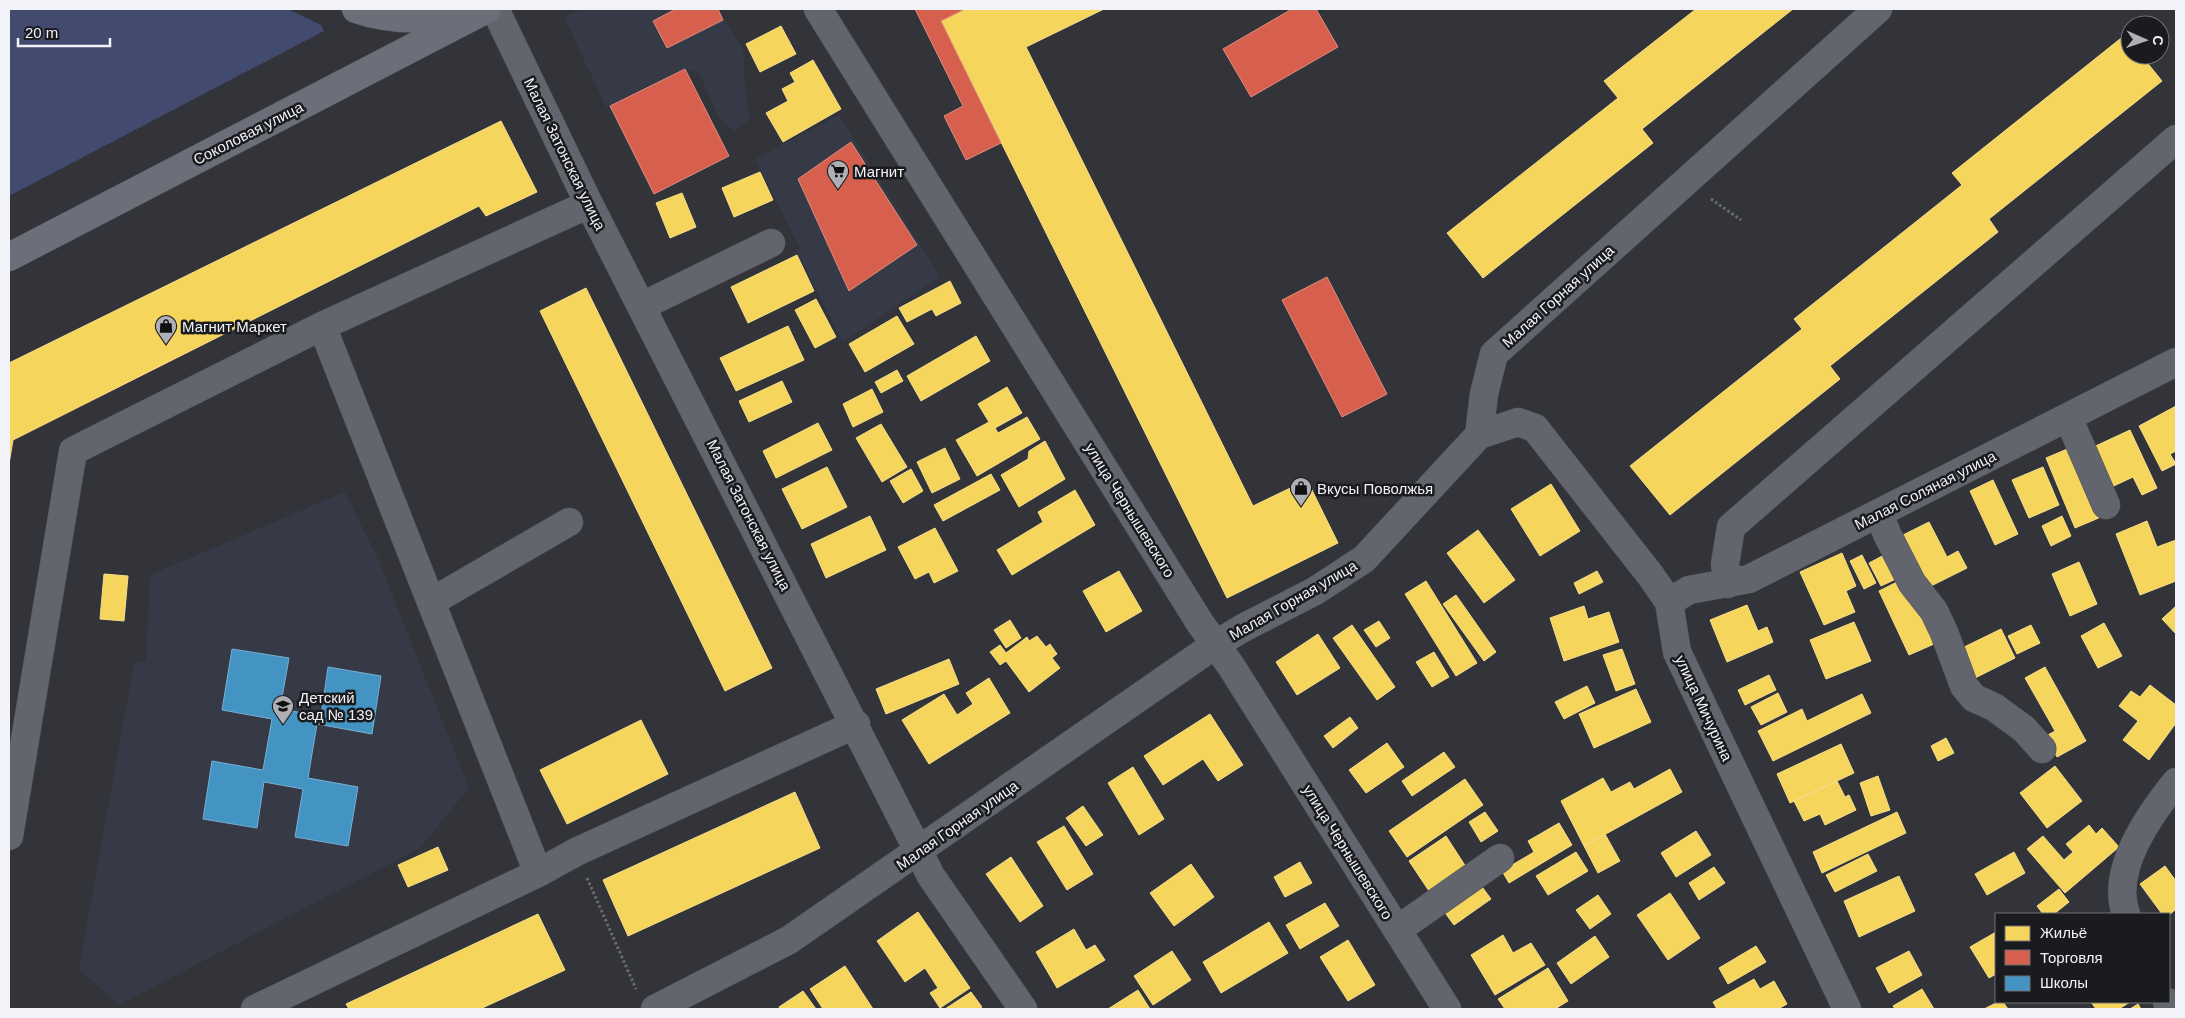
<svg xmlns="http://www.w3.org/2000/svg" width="2185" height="1018" font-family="Helvetica,sans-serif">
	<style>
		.built { fill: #363a46 }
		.green { fill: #434a6f }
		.homes { fill: #f6d55c; stroke: #f5de8b }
		.shops { fill: #d6604d; stroke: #de8c80 }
		.schools { fill: #4393c3; stroke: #78b0d3 }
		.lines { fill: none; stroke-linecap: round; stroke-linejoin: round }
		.minor-casing { stroke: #4f5053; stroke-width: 29 }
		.major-casing { stroke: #4f5053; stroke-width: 29 }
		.path { stroke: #696b72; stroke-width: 3; stroke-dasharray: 2.5 2.5; stroke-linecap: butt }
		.minor { stroke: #63656e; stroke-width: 28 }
		.major { stroke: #6c6f7a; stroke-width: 28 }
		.labels { text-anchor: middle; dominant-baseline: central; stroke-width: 5; stroke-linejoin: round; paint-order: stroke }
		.street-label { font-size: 15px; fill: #f2f3f8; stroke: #1a1b1e }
		.poi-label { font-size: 15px; fill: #f2f3f8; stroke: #1a1b1e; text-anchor: start }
	</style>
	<rect width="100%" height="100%" fill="#333439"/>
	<!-- built -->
	<path class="built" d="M 581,9 L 718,9 L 743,49 L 746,98 L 750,119 L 734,131 L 719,118 L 699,73 L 685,69 L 606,107 L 564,17 Z
		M 839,115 L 940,277 L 843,342 L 797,252 L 800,248 L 755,159 Z
		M 345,492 L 379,561 L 469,788 L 420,848 L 119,1005 L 79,969 L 134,663 L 146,661 L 150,575 Z"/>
	<!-- green -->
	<path class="green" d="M 9,9 L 288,9 L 321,25 L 324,31 L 9,196 Z"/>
	<!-- homes -->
	<path class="homes" d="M 965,9 L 1104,9 L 1026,47 L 1253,506 L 1307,480 L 1338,543 L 1227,598 L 941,21 Z
		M 1696,9 L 1793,9 L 1642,129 L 1653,143 L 1483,278 L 1447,233 L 1618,98 L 1604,81 Z
		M 781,26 L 796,54 L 760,72 L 746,44 Z
		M 2125,35 L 2130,41 L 2130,55 L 2141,55 L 2162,81 L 1989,219 L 1998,232 L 1830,366 L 1840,379 L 1670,515 L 1630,466 L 1802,329 L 1794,319 L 1962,185 L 1952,173 Z
		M 813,60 L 841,109 L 783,142 L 766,113 L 788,101 L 782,89 L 795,82 L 790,73 Z
		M 501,121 L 537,192 L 486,216 L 479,206 L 13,440 L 9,464 L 9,363 Z
		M 760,172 L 773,200 L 734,217 L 722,188 Z
		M 682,193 L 696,227 L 670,238 L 656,203 Z
		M 797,255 L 814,291 L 748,323 L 731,287 Z
		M 950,281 L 961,303 L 936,316 L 932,309 L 907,322 L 899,308 Z
		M 586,288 L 772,668 L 725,691 L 540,311 Z
		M 816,299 L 836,337 L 815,348 L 795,310 Z
		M 897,316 L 914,344 L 865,372 L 849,344 Z
		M 788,326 L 804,360 L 736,391 L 720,358 Z
		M 976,336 L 990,361 L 921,401 L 907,376 Z
		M 897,370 L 903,381 L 881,393 L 875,382 Z
		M 782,381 L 792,402 L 749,422 L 739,401 Z
		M 1007,387 L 1022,413 L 995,428 L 998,433 L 1027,417 L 1040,439 L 977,476 L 956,440 L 989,422 L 978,404 Z
		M 872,389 L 883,412 L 853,427 L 843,404 Z
		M 2176,406 L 2176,451 L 2170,454 L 2176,464 L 2162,471 L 2139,426 Z
		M 818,423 L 832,450 L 776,478 L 763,451 Z
		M 881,424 L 907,467 L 882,482 L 856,438 Z
		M 2130,430 L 2157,488 L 2142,495 L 2133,477 L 2105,490 L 2087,450 Z
		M 1045,441 L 1065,479 L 1019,507 L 1001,475 L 1028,459 L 1029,451 Z
		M 2072,447 L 2101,517 L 2075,528 L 2046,458 Z
		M 945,448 L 960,479 L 932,493 L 917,462 Z
		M 827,467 L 847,507 L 802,529 L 782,489 Z
		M 2043,467 L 2059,505 L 2029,518 L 2012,480 Z
		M 911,469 L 923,491 L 903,503 L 890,481 Z
		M 991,474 L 1000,490 L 943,521 L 934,505 Z
		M 1993,480 L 2018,534 L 1995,545 L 1970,491 Z
		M 1551,484 L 1580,531 L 1540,556 L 1511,509 Z
		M 1075,490 L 1095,525 L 1012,575 L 997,550 L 1043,522 L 1038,512 Z
		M 870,516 L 886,550 L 826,578 L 811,544 Z
		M 2062,516 L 2071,536 L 2051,546 L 2042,526 Z
		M 2147,521 L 2157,547 L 2176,540 L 2176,581 L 2140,595 L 2116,534 Z
		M 1929,522 L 1947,557 L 1958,551 L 1967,568 L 1925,589 L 1899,537 Z
		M 935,528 L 958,571 L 934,583 L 929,572 L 915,579 L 898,547 Z
		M 1478,530 L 1515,580 L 1484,603 L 1447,553 Z
		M 1842,553 L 1856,586 L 1846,591 L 1855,612 L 1824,625 L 1800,572 Z
		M 1886,554 L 1898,578 L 1881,586 L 1869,563 Z
		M 1862,555 L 1876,583 L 1864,589 L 1850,561 Z
		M 2079,562 L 2097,604 L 2070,616 L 2052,574 Z
		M 1119,571 L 1142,611 L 1106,632 L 1083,591 Z
		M 1597,571 L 1603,582 L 1579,594 L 1574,583 Z
		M 104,574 L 128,576 L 124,621 L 100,619 Z
		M 1903,579 L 1934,644 L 1909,655 L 1879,591 Z
		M 1426,581 L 1477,663 L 1456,676 L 1405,594 Z
		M 1456,595 L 1496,652 L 1484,661 L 1443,604 Z
		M 1747,605 L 1758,631 L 1767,627 L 1773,642 L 1727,662 L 1710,620 Z
		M 1584,606 L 1588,619 L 1609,612 L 1619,642 L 1564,661 L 1550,618 Z
		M 2176,606 L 2176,634 L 2162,619 Z
		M 1010,620 L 1021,638 L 1006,648 L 994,630 Z
		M 1379,621 L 1390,638 L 1376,647 L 1364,630 Z
		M 1854,622 L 1871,661 L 1826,679 L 1810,640 Z
		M 2104,623 L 2122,656 L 2098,668 L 2081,636 Z
		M 1352,625 L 1395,687 L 1377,700 L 1333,638 Z
		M 2031,625 L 2040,643 L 2017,654 L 2008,636 Z
		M 2001,629 L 2015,658 L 1973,679 L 1958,650 Z
		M 1318,634 L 1340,668 L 1297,695 L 1276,662 Z
		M 1037,636 L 1046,647 L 1050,644 L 1057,654 L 1052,658 L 1060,668 L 1029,692 L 1006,661 L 1000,665 L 990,652 L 1000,645 L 1006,653 L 1027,637 L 1029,641 Z
		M 1622,649 L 1635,684 L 1616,691 L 1603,655 Z
		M 1434,652 L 1449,677 L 1432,687 L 1416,662 Z
		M 949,659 L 959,684 L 886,714 L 876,689 Z
		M 2045,667 L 2086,741 L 2057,757 L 2046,736 L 2055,731 L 2025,678 Z
		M 1769,675 L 1776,690 L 1745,705 L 1738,690 Z
		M 989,678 L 1010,713 L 929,764 L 902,720 L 944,694 L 957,715 L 973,704 L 966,693 Z
		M 2150,685 L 2176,705 L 2176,723 L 2149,760 L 2123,740 L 2138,721 L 2119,706 L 2131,691 L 2140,697 Z
		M 1587,686 L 1595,703 L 1564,719 L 1555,702 Z
		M 1636,689 L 1651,722 L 1594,748 L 1579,714 Z
		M 1778,693 L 1787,712 L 1761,725 L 1751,707 Z
		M 1862,694 L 1871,713 L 1773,761 L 1758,731 L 1802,709 L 1807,721 Z
		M 1210,714 L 1243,765 L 1218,781 L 1203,759 L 1163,785 L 1144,756 Z
		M 1350,717 L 1358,728 L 1333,748 L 1324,736 Z
		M 641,720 L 668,774 L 567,824 L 540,770 Z
		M 1946,738 L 1954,753 L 1938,761 L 1931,746 Z
		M 1387,743 L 1404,767 L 1366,793 L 1349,770 Z
		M 1841,744 L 1854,773 L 1790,803 L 1777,774 Z
		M 1444,752 L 1455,767 L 1412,796 L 1402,781 Z
		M 2055,766 L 2082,801 L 2047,828 L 2020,793 Z
		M 1133,767 L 1164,819 L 1139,835 L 1108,783 Z
		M 1670,769 L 1682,792 L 1584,846 L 1561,801 L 1603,778 L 1611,792 L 1630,782 L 1634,789 Z
		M 1878,776 L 1890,810 L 1871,816 L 1860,783 Z
		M 1465,779 L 1483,805 L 1407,857 L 1389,831 Z
		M 1837,781 L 1845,797 L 1849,795 L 1856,810 L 1825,825 L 1820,814 L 1804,821 L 1794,801 Z
		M 795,792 L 820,848 L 628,936 L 603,880 Z
		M 1083,806 L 1103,835 L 1086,846 L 1066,818 Z
		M 1485,812 L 1498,831 L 1481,842 L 1469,822 Z
		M 1897,812 L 1906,833 L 1822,873 L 1813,852 Z
		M 1559,823 L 1572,845 L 1509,883 L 1502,871 L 1534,852 L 1528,841 Z
		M 2089,825 L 2096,834 L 2102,828 L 2119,847 L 2065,893 L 2027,849 L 2043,836 L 2064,860 L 2073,852 L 2066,844 Z
		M 1064,826 L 1093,874 L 1067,890 L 1037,842 Z
		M 1696,831 L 1711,855 L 1676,877 L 1661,853 Z
		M 1605,834 L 1620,861 L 1598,873 L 1584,846 Z
		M 1446,836 L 1468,870 L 1431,894 L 1409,861 Z
		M 438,847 L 448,870 L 408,887 L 398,865 Z
		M 1576,852 L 1588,871 L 1548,895 L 1536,876 Z
		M 2014,852 L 2025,873 L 1987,895 L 1975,874 Z
		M 1868,854 L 1877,871 L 1835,892 L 1826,875 Z
		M 1011,857 L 1043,906 L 1020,922 L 986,874 Z
		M 1300,862 L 1312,883 L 1285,897 L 1274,877 Z
		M 1191,864 L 1214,897 L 1174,926 L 1150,893 Z
		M 2165,866 L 2176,881 L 2176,909 L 2169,915 L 2162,914 L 2140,884 Z
		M 1714,867 L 1725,883 L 1699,900 L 1689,883 Z
		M 1899,876 L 1915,911 L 1859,937 L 1844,901 Z
		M 1480,884 L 1491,899 L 1454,925 L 1443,910 Z
		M 2059,889 L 2069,902 L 2054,914 L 2043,914 L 2037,906 Z
		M 1670,893 L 1700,938 L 1668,960 L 1637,915 Z
		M 1598,895 L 1611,914 L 1590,929 L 1576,910 Z
		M 1325,903 L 1339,926 L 1300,949 L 1286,925 Z
		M 918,912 L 970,988 L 940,1008 L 930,993 L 938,988 L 925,968 L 905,982 L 877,941 Z
		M 538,914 L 565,970 L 480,1009 L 349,1009 L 346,1004 Z
		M 1269,922 L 1288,953 L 1221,993 L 1203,962 Z
		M 1074,929 L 1086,950 L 1095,945 L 1105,960 L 1057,988 L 1036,952 Z
		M 1996,932 L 1996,974 L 1989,978 L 1970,947 Z
		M 1503,935 L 1513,953 L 1531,943 L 1545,965 L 1495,995 L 1471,955 Z
		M 1595,936 L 1609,957 L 1571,984 L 1557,963 Z
		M 1348,940 L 1375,985 L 1348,1001 L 1320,957 Z
		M 1756,946 L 1766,962 L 1728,984 L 1719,968 Z
		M 1172,951 L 1191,980 L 1153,1005 L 1134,976 Z
		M 1909,951 L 1922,975 L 1889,993 L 1876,968 Z
		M 845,966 L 873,1009 L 823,1009 L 810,989 Z
		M 1548,968 L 1568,1001 L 1555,1009 L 1505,1009 L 1498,999 Z
		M 1754,979 L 1760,989 L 1774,981 L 1787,1004 L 1778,1009 L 1717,1009 L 1713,1002 Z
		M 1922,989 L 1934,1009 L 1895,1009 L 1893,1006 Z
		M 1138,990 L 1150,1009 L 1108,1009 Z
		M 803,991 L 816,1009 L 780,1009 L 779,1007 Z
		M 971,992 L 982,1007 L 978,1009 L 945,1009 Z
		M 1998,1002 L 2003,1002 L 2008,1009 L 1984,1009 Z
		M 2091,1002 L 2130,1002 L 2119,1009 L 2096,1009 Z
		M 2138,1004 L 2141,1009 L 2130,1009 Z"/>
	<!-- shops -->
	<path class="shops" d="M 676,9 L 718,9 L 723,20 L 667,48 L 653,21 Z
		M 915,9 L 965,9 L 941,21 L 1001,143 L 966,160 L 944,116 L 963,106 Z
		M 1292,9 L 1316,9 L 1338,47 L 1251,97 L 1223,49 Z
		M 685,69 L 729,156 L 654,194 L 610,106 Z
		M 851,142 L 917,245 L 849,291 L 798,179 Z
		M 1327,277 L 1387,394 L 1342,417 L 1282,300 Z"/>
	<!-- schools -->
	<path class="schools" d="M 232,649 L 289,658 L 280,709 L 321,716 L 328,667 L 381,676 L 372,734 L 317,724 L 308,778 L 358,787 L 348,846 L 295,837 L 303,789 L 264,782 L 257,828 L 203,819 L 212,761 L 263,770 L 272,719 L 222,710 Z"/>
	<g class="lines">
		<!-- minor casing -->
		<g class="minor-casing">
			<path id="minor" d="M 495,9 L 589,204 L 931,876 L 1023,1009
				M 818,9 L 1200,623 L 1231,666 L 1447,1009
				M 642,306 L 771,243
				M 322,326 L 538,873
				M 2068,417 L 2106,505
				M 1479,435 L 1518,422 L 1535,428 L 1651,576 L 1669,602 L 1677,652 L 1847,1009
				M 1879,513 L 1887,534 L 1912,583 L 1934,611 L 1944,632 L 1964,686 L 1974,698 L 1994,707 L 2024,729 L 2042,749
				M 1728,584 L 1725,564 L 1731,527 L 2176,139
				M 431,602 L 569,522
				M 1669,602 L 1689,590 L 1749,579 L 2176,362
				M 9,836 L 73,451 L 322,326 L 589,204
				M 2126,914 C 2110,870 2149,815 2176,782
				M 1397,930 L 1500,858
				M 2167,1002 L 2171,1009
				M 255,1009 L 538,873 L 576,852 L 856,724
				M 655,1009 L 789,940 L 1216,644 L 1243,628 L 1315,591 L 1364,559 L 1479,435 L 1484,394 L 1494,354 L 1878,9"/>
		</g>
		<!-- major casing -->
		<g class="major-casing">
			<path id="major" d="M 356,9 C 390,21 431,20 466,14
				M 9,257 L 487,9"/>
		</g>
		<!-- path -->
		<path class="path" d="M 1711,199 L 1741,220
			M 587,878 L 636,989"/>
		<!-- minor -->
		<use href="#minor" class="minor"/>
		<!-- major -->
		<use href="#major" class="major"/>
	</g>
	<!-- icons -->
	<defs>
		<g id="supermarket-pin" transform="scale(1.125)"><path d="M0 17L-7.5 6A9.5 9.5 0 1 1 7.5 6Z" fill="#afb0b5" stroke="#1a1b1e"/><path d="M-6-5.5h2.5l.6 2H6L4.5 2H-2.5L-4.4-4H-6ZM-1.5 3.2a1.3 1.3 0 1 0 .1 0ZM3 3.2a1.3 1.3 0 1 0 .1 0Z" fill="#111"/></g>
		<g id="shop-pin" transform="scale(1.125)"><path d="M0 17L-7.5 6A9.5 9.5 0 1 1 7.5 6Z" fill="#afb0b5" stroke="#1a1b1e"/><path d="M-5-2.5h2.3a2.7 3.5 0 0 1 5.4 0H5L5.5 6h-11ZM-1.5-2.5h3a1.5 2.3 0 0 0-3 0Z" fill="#111"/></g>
		<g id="school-pin" transform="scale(1.125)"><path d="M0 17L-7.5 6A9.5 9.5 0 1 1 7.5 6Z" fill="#afb0b5" stroke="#1a1b1e"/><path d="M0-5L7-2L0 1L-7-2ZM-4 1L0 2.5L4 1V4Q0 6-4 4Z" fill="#111"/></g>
	</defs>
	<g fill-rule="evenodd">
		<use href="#supermarket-pin" x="838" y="171"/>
		<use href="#shop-pin" x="166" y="326"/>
		<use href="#shop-pin" x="1301" y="488"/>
		<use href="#school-pin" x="283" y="706"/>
	</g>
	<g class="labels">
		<!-- street labels -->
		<g class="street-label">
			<text transform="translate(248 133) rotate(-27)">Соколовая улица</text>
			<text transform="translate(565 154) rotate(64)">Малая Затонская улица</text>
			<text transform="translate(1558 296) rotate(-42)">Малая Горная улица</text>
			<text transform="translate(1925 490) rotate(-27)">Малая Соляная улица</text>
			<text transform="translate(1130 510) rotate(58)">улица Чернышевского</text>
			<text transform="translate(749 515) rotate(63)">Малая Затонская улица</text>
			<text transform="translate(1293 600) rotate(-30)">Малая Горная улица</text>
			<text transform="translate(1704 708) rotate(65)">улица Мичурина</text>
			<text transform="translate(957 825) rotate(-35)">Малая Горная улица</text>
			<text transform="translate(1348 852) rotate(58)">улица Чернышевского</text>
		</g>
		<!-- poi labels -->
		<g class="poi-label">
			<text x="854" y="171">Магнит</text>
			<text x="182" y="326">Магнит Маркет</text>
			<text x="1317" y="488">Вкусы Поволжья</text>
			<text x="299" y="697">Детский<tspan x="299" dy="17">сад № 139</tspan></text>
		</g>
	</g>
	<!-- border -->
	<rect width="2185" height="1018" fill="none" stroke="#f2f3f8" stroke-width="20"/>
	<!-- legend -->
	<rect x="1995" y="913" width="175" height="90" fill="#1a1b1e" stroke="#707175"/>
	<rect x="2005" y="926" width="25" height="15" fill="#f6d55c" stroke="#707175"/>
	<text x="2040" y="938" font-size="15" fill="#f2f3f8">Жильё</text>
	<rect x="2005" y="950" width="25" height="15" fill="#d6604d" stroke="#707175"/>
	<text x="2040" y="963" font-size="15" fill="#f2f3f8">Торговля</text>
	<rect x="2005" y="976" width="25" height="15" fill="#4393c3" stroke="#707175"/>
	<text x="2040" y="988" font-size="15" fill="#f2f3f8">Школы</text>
	<!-- north arrow -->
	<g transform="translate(2145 40) rotate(92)"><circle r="24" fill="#1a1b1e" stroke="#707175"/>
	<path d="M0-4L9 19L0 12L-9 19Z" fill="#afb0b5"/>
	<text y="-8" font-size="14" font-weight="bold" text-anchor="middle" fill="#f2f3f8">С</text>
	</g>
	<!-- scale -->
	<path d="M18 38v8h92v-8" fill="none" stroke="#f2f3f8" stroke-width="2.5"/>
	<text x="25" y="38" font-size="15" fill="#f2f3f8" stroke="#1a1b1e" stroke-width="4" paint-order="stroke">20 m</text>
</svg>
